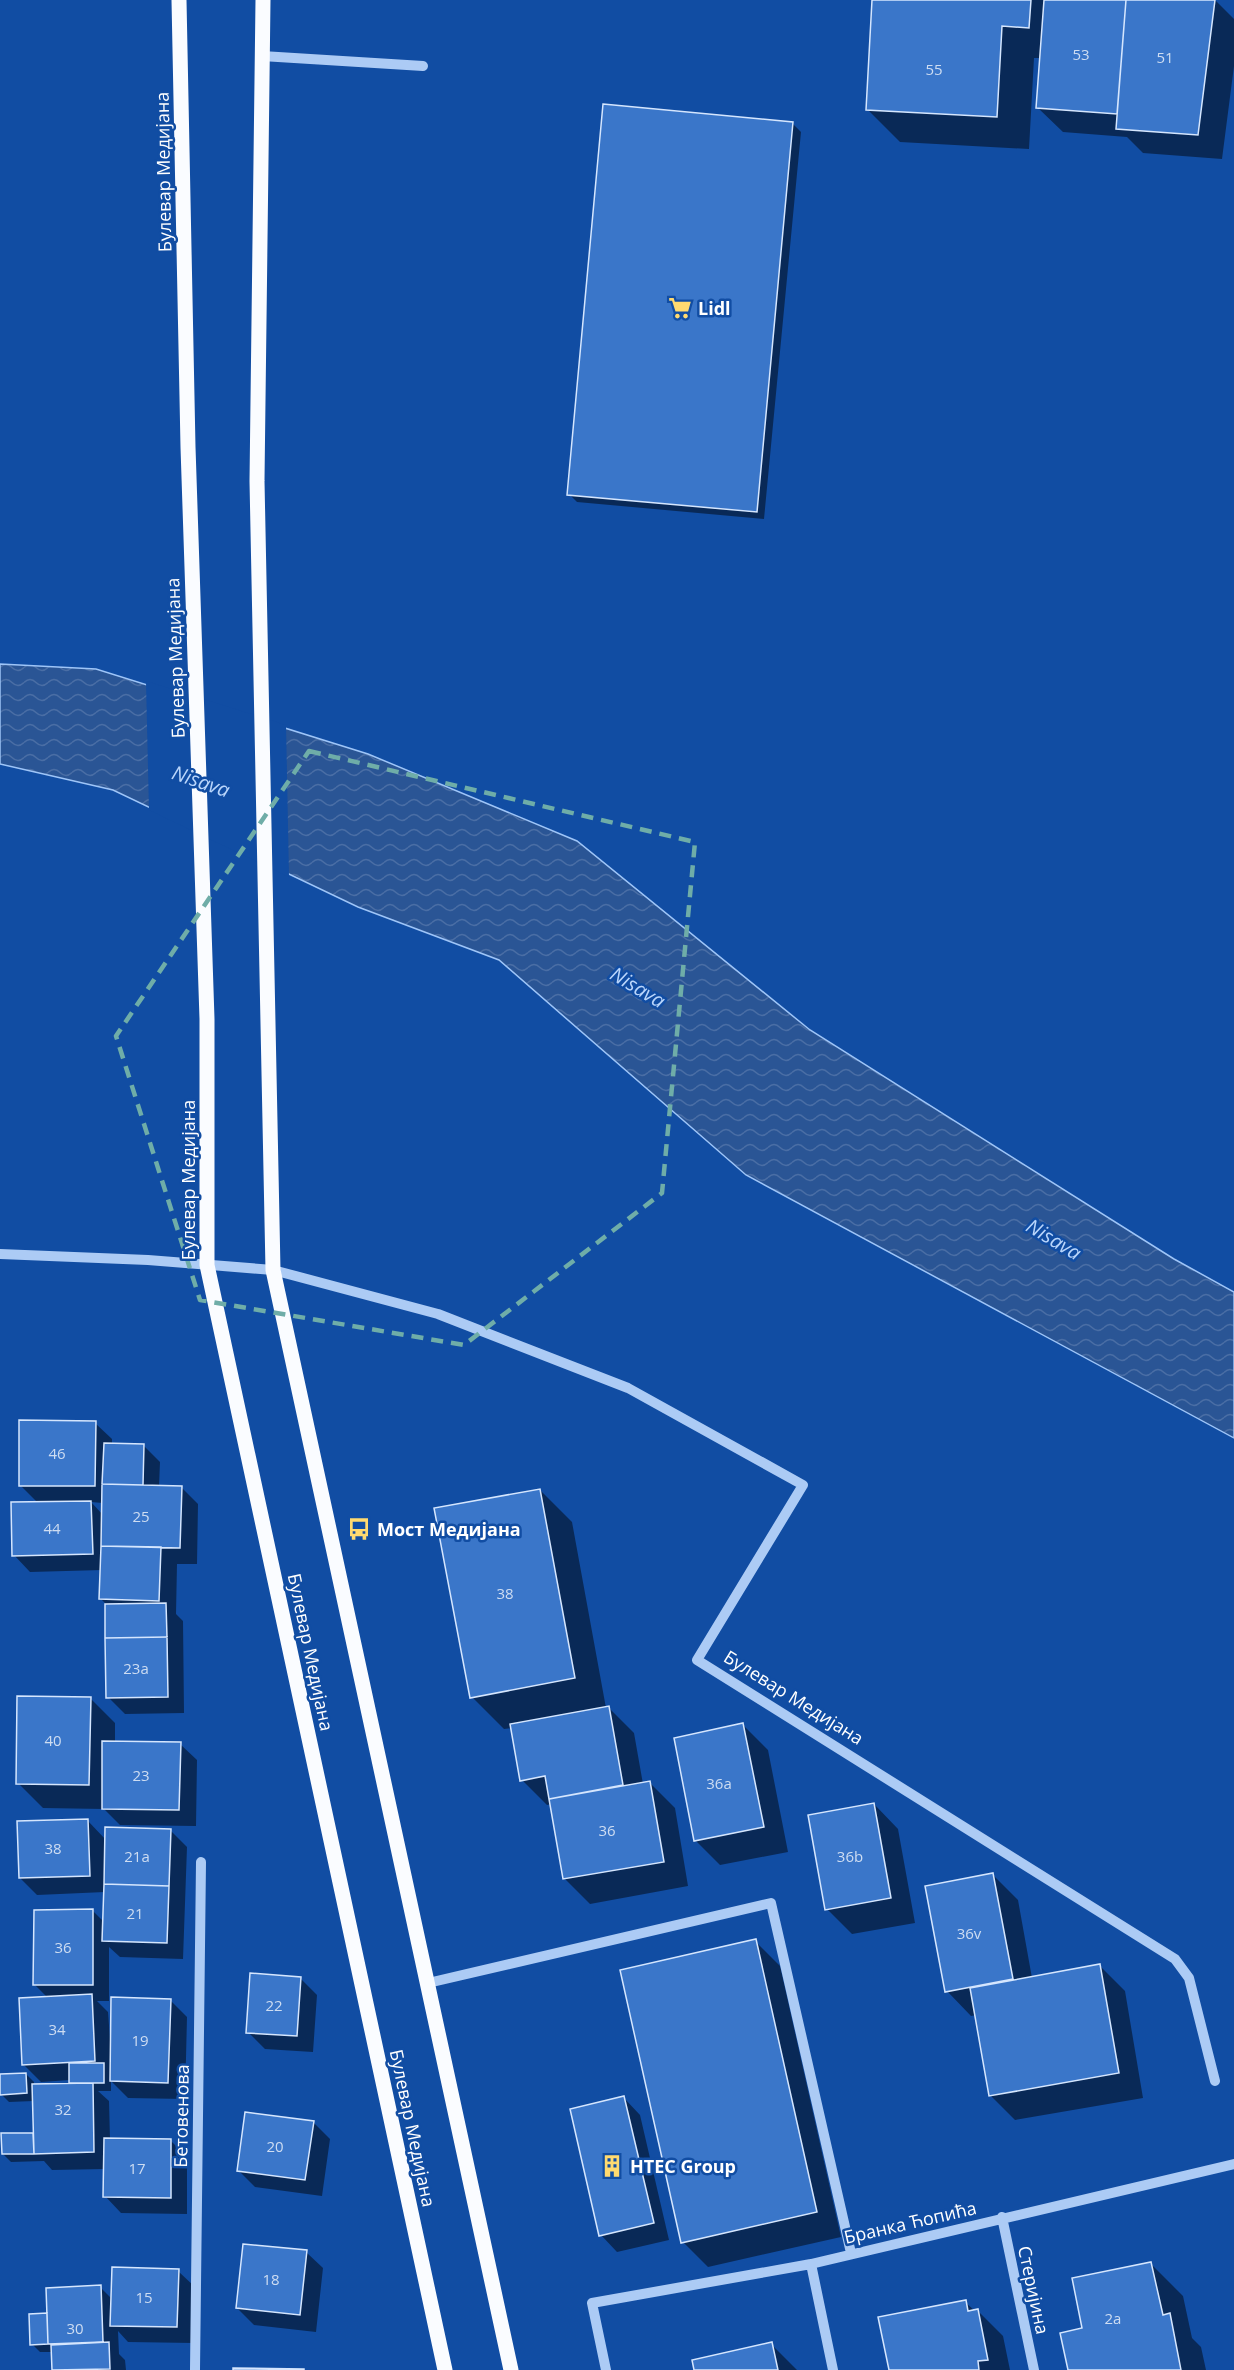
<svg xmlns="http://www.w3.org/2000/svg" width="1234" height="2370" font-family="'Open Sans',sans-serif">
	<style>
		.water { fill: url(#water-waves); stroke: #9ec5f8; stroke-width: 1.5 }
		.pier { fill: #114da3 }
		.shadow { fill: #0007; fill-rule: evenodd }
		.building { fill: #3a76c9; stroke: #d5e6fe; stroke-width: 1.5 }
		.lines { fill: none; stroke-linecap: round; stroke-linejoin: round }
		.minor { stroke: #accbf5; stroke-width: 10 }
		.major { stroke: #fafcff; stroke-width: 15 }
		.marked { fill: none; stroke: #6fada8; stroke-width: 4.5; stroke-dasharray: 12 8; stroke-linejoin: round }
		.labels { text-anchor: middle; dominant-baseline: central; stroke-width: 5; stroke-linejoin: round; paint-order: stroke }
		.number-label { font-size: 15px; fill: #ceddf2 }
		.street-label { font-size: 18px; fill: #fff; stroke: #114da3 }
		.poi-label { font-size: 18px; font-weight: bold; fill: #fff; stroke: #114da3; text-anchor: start }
		.water-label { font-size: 20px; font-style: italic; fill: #b9d5fb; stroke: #114da3 }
	</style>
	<defs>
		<pattern id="water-waves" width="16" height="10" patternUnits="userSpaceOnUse" patternTransform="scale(1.5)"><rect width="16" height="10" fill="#2a5595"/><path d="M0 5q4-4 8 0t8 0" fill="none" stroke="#4a6ea5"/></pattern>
	</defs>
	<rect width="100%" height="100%" fill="#114da3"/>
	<!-- water -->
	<path class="water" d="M 0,664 L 96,669 L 368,754 L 577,841 L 810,1030 L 1174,1259 L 1234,1292 L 1234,1438 L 746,1175 L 499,960 L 358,907 L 113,790 L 0,764 Z"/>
	<!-- pier -->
	<path class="pier" d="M 146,681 L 286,725 L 289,877 L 149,810 Z"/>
	<!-- shadow -->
	<path class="shadow" d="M 874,0 L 1215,0 L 1234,19 L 1234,66 L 1222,159 L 1143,153 L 1127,137 L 1063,132 L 1038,108 L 1042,58 L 1034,58 L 1029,149 L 900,142 L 868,110 Z
		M 793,124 L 801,132 L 764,519 L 577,502 L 569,494 Z
		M 95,1423 L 112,1439 L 112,1445 L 143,1445 L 160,1462 L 159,1487 L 181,1487 L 198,1504 L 197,1564 L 177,1564 L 176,1614 L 183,1621 L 184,1713 L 125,1714 L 108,1697 L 106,1604 L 101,1599 L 102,1570 L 30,1572 L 14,1555 L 38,1503 L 20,1485 ZM 91,1502 L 103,1503 L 103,1515 Z
		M 540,1490 L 572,1522 L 606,1708 L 609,1708 L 634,1733 L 643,1784 L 650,1783 L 675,1808 L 688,1886 L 590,1904 L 565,1879 L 552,1804 L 547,1805 L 522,1780 L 512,1728 L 504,1729 L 472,1697 Z
		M 90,1698 L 115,1723 L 115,1743 L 180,1744 L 197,1760 L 196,1826 L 120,1825 L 104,1809 L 43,1808 L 18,1783 Z
		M 743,1725 L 768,1750 L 788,1852 L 720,1865 L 695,1840 Z
		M 874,1804 L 898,1829 L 915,1923 L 852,1934 L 827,1909 Z
		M 88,1821 L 106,1840 L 170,1830 L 187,1847 L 183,1959 L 120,1957 L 109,1947 L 109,2001 L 97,2001 L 108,2012 L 110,2039 L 170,2000 L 187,2017 L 185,2099 L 128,2098 L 111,2081 L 111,2091 L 98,2091 L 109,2101 L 110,2139 L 170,2140 L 187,2157 L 187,2214 L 121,2213 L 105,2196 L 105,2169 L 52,2170 L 44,2161 L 11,2162 L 3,2154 L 33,2134 L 35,2137 L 34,2101 L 9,2102 L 1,2094 L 0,2075 L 26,2074 L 34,2082 L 34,2086 L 73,2085 L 70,2080 L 41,2082 L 24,2065 L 48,1998 L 34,1984 L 93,1911 L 104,1922 L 105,1892 L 37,1895 L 20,1878 Z
		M 993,1875 L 1018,1900 L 1032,1978 L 1100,1966 L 1125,1991 L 1143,2098 L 1015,2120 L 990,2095 L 976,2015 L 971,2016 L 947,1991 Z
		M 755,1941 L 780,1966 L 841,2237 L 708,2267 L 683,2242 Z
		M 300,1978 L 317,1995 L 313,2052 L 265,2049 L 248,2032 Z
		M 624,2098 L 640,2115 L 669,2240 L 617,2252 L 601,2235 Z
		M 313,2122 L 330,2139 L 322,2196 L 255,2187 L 238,2170 Z
		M 306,2252 L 323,2268 L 316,2332 L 254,2325 L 237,2308 Z
		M 1151,2264 L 1183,2296 L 1192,2338 L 1201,2347 L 1206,2370 L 1069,2370 L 1084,2330 Z
		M 178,2271 L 195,2287 L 194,2343 L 128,2342 L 118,2331 L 119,2354 L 125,2360 L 126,2370 L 53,2370 L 53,2352 L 40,2352 L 32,2344 L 48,2315 L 100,2287 L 112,2299 Z
		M 965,2302 L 975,2311 L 978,2311 L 1003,2336 L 1010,2370 L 890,2370 Z
		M 771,2344 L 797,2370 L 696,2370 Z"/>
	<!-- building -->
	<path class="building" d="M 872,0 L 1031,0 L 1029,28 L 1002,26 L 997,117 L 866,110 Z
		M 1044,0 L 1126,0 L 1117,114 L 1036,108 Z
		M 1126,0 L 1215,0 L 1198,135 L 1116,129 Z
		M 603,104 L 793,122 L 757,512 L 567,495 Z
		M 19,1420 L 96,1421 L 95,1486 L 19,1486 Z
		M 104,1443 L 144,1444 L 143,1485 L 102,1484 Z
		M 102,1484 L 182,1486 L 180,1548 L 101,1546 Z
		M 540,1489 L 575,1678 L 470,1698 L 434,1508 Z
		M 91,1501 L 93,1554 L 12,1556 L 11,1502 Z
		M 101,1546 L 161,1547 L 159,1601 L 99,1599 Z
		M 166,1603 L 167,1637 L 105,1638 L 105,1604 Z
		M 167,1637 L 168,1697 L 106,1698 L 105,1638 Z
		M 17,1696 L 91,1697 L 89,1785 L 16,1784 Z
		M 609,1706 L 623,1785 L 549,1799 L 545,1776 L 520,1781 L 510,1724 Z
		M 743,1723 L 764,1827 L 694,1841 L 674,1738 Z
		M 102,1741 L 181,1742 L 179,1810 L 102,1809 Z
		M 650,1781 L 664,1862 L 563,1879 L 549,1799 Z
		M 874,1803 L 891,1898 L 825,1910 L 808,1815 Z
		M 88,1819 L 90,1876 L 19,1878 L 17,1821 Z
		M 105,1827 L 171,1829 L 169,1886 L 104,1884 Z
		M 993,1873 L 1013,1979 L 945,1992 L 925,1886 Z
		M 104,1884 L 169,1886 L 167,1943 L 102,1941 Z
		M 93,1909 L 93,1985 L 33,1985 L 34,1910 Z
		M 756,1939 L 817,2212 L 681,2243 L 620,1970 Z
		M 1100,1964 L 1119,2073 L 989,2096 L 970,1988 Z
		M 250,1973 L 301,1977 L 297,2036 L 246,2033 Z
		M 92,1994 L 95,2061 L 22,2065 L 19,1998 Z
		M 111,1997 L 171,1999 L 168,2083 L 110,2081 Z
		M 69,2063 L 104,2063 L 104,2083 L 69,2083 Z
		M 26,2073 L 27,2093 L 0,2095 L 0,2074 Z
		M 93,2083 L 94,2152 L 34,2154 L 32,2084 Z
		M 624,2096 L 654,2223 L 599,2236 L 570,2109 Z
		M 245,2112 L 314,2121 L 305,2180 L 237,2171 Z
		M 1,2133 L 33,2133 L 34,2154 L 2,2154 Z
		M 104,2138 L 171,2139 L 171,2198 L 103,2197 Z
		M 243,2244 L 307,2250 L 300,2315 L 236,2308 Z
		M 1151,2262 L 1163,2315 L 1170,2313 L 1181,2370 L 1068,2370 L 1060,2333 L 1082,2328 L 1072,2278 Z
		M 112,2267 L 179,2269 L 177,2327 L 110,2326 Z
		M 101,2285 L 103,2342 L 48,2344 L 46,2288 Z
		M 966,2300 L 968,2311 L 978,2309 L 988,2360 L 978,2361 L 979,2370 L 889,2370 L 878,2317 Z
		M 47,2313 L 48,2344 L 30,2345 L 29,2314 Z
		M 109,2342 L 110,2369 L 52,2370 L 51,2345 Z
		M 772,2342 L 778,2370 L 694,2370 L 692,2360 Z
		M 233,2368 L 304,2369 L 304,2370 L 233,2370 Z"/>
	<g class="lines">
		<!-- minor -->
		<path class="minor" d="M 262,56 L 423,66
			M 0,1254 L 148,1260 L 273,1270 L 438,1314 L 628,1388 L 803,1485 L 697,1660 L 1175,1959 L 1189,1978 L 1215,2081
			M 428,1983 L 771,1903 L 851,2253
			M 1002,2217 L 1034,2370
			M 811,2264 L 833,2370
			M 195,2370 L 201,1862
			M 606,2370 L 592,2303 L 811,2264 L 1234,2164"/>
		<!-- major -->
		<path class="major" d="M 179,0 L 188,447 L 207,1019 L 207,1265 L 445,2370
			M 263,0 L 257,481 L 273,1270 L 511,2370"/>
	</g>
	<!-- marked area -->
	<path class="marked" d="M 309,751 L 695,842 L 662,1193 L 464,1345 L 200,1300 L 116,1036 Z"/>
	<!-- icons -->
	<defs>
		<g id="supermarket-bare" transform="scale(1.8)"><path d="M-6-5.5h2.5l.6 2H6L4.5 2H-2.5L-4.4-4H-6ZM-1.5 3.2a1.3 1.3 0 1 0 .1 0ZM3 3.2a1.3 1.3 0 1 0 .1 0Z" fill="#ffda70" stroke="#114da3" stroke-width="2.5" paint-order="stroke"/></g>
		<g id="bus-bare" transform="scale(1.8)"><path d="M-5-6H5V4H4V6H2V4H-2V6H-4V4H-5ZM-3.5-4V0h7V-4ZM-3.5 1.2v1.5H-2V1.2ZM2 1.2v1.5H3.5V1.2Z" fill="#ffda70" stroke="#114da3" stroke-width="2.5" paint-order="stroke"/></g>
		<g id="building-bare" transform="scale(1.8)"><path d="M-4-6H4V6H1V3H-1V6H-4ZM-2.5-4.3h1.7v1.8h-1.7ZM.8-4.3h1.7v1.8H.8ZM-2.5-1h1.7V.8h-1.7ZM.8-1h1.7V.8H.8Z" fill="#ffda70" stroke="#114da3" stroke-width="2.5" paint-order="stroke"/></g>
	</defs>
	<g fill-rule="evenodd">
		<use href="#supermarket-bare" x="680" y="308"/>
		<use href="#bus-bare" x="359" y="1529"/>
		<use href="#building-bare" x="612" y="2166"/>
	</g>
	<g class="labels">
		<!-- number labels -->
		<g class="number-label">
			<text x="1081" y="54">53</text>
			<text x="1165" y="57">51</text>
			<text x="934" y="69">55</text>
			<text x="57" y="1453">46</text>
			<text x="141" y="1516">25</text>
			<text x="52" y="1528">44</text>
			<text x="505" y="1593">38</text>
			<text x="136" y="1668">23a</text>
			<text x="53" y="1740">40</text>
			<text x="141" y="1775">23</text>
			<text x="719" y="1783">36a</text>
			<text x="607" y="1830">36</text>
			<text x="53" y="1848">38</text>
			<text x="137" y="1856">21a</text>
			<text x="850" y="1856">36b</text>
			<text x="135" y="1913">21</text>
			<text x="969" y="1933">36v</text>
			<text x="63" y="1947">36</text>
			<text x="274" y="2005">22</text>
			<text x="57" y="2029">34</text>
			<text x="140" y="2040">19</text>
			<text x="63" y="2109">32</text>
			<text x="275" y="2146">20</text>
			<text x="137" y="2168">17</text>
			<text x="271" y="2279">18</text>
			<text x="144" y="2297">15</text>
			<text x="1113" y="2318">2a</text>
			<text x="75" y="2328">30</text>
		</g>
		<!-- street labels -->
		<g class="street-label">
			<text transform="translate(163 172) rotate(-91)">Булевар Медијана</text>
			<text transform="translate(175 658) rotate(-92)">Булевар Медијана</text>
			<text transform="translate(188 1180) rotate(-90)">Булевар Медијана</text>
			<text transform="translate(311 1652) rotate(78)">Булевар Медијана</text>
			<text transform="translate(794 1697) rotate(32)">Булевар Медијана</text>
			<text transform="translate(181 2116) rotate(-89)">Бетовенова</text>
			<text transform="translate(413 2128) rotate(78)">Булевар Медијана</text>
			<text transform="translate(910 2222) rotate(-13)">Бранка Ћопића</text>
			<text transform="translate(1034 2290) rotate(78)">Стеријина</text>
		</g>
		<!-- poi labels -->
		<g class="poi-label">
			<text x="698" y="308">Lidl</text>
			<text x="377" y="1529">Мост Медијана</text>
			<text x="630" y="2166">HTEC Group</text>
		</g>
		<!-- water labels -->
		<g class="water-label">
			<text transform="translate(201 781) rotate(19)">Nisava</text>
			<text transform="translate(638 987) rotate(31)">Nisava</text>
			<text transform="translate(1054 1239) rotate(31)">Nisava</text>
		</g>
	</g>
</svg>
